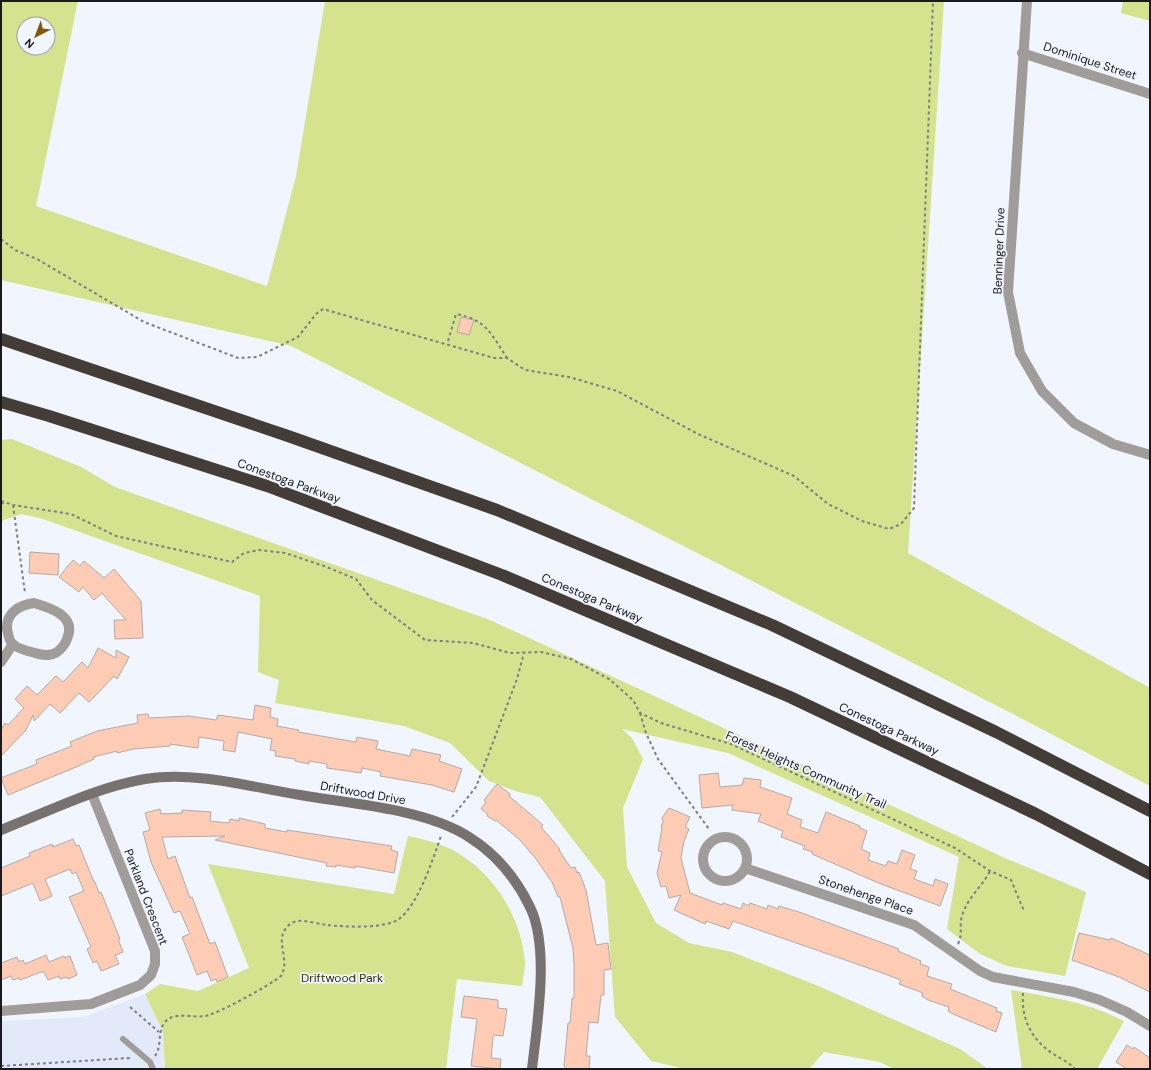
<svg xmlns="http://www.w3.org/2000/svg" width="1151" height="1070" font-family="'DM Sans',sans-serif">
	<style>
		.built { fill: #e2e9f8 }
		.green { fill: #d5e28e; fill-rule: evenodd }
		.building { fill: #feccb5; stroke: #b3aaa6 }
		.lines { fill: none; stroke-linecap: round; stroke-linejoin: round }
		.path { stroke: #7c7e84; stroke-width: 2; stroke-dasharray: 3 3; stroke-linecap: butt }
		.lane { stroke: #a09c9a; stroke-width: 6 }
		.street { stroke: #a09c9a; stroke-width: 10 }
		.secondary { stroke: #77726f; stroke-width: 10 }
		.highway { stroke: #433c37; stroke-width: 12 }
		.labels { text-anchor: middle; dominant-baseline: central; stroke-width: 3.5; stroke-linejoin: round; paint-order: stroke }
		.street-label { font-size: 12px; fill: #191a1d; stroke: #f1f5fe }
		.park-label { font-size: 12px; fill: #2a2e0a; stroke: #f1f5fe }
	</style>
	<rect width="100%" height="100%" fill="#f1f5fe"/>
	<!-- built -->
	<path class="built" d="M 145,994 L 163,1032 L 165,1069 L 1,1069 L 1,1021 L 84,1017 Z"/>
	<!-- green -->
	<path class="green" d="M 1,1 L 78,1 L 36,206 L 267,286 L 296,176 L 325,1 L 944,1 L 908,553 L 1150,688 L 1150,786 L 1015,715 L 291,346 L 1,280 ZM 24,24 L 48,24 L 48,48 L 24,48 Z
		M 1123,1 L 1150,1 L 1150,21 L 1121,13 Z
		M 12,439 L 81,467 L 115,487 L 490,620 L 1005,858 L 1086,892 L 1065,976 L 1007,966 L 980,954 L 947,929 L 959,857 L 728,753 L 622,729 L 632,738 L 643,759 L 623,808 L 627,867 L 656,923 L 689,943 L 732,952 L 816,985 L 960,1049 L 988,1069 L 894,1069 L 880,1062 L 824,1052 L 809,1069 L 685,1069 L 651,1061 L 615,1017 L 605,881 L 540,797 L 515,791 L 489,781 L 450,743 L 404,726 L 275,703 L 279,680 L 258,672 L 260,596 L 40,518 L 21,514 L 1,521 L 1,440 Z
		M 408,836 C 427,840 448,845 464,857 C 499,881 521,920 525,962 C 525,969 523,978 522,986 L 457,979 L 446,1069 L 165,1069 L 163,1032 L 145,994 L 160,984 L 198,991 L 249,968 L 208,864 L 394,894 Z
		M 1011,990 C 1051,997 1087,1002 1124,1021 L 1097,1069 L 1022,1069 Z"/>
	<!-- building -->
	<path class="building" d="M 461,317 L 474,320 L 469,335 L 457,332 Z
		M 30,552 L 59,554 L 58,575 L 29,573 Z
		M 73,560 L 80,566 L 84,561 L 104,578 L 114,569 L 141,601 L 143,638 L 115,639 L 114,620 L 126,620 L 102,593 L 94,600 L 83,587 L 79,592 L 59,577 Z
		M 98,648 L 116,658 L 116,650 L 129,657 L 117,679 L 114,676 L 89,702 L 79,693 L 60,713 L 50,704 L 34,721 L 33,715 L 26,730 L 1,756 L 1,730 L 5,723 L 8,725 L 24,708 L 15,699 L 27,686 L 37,695 L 56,676 L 63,682 L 82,662 L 88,668 Z
		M 255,705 L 271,708 L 270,717 L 278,719 L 277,726 L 299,730 L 298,732 L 356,742 L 357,737 L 378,741 L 376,749 L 410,756 L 412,749 L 441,755 L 439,761 L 462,769 L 454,792 L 432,785 L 380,776 L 381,772 L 362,768 L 361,773 L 327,768 L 327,764 L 309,761 L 309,764 L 295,761 L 295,759 L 275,756 L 276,751 L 270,750 L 272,739 L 238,732 L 235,752 L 223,750 L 224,741 L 199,737 L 198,748 L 170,744 L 170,746 L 133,749 L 117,753 L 117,751 L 93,757 L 94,759 L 76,767 L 8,795 L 1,778 L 37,764 L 36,760 L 72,746 L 70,742 L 97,731 L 138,723 L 137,715 L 148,714 L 149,718 L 189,716 L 216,720 L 218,715 L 253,720 Z
		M 718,773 L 720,787 L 742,785 L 744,778 L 761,780 L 760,787 L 792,798 L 787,814 L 802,820 L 800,827 L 818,833 L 826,812 L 860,826 L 860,828 L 867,831 L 861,849 L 870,853 L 868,860 L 886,866 L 888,861 L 897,864 L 902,850 L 915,855 L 910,869 L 917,871 L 914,879 L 933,886 L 935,879 L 948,884 L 940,906 L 881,884 L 812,854 L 813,852 L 803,849 L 805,846 L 781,837 L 783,831 L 758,821 L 761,814 L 732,810 L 733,805 L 702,808 L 699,775 Z
		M 497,784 L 510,794 L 509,796 L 543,825 L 541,827 L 559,848 L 560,852 L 571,868 L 575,867 L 577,873 L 579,872 L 586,890 L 596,945 L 608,943 L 611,969 L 604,970 L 604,995 L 601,995 L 598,1023 L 589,1022 L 586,1056 L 590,1056 L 589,1069 L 566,1069 L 564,1066 L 568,1023 L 570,1023 L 572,998 L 574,998 L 574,964 L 573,948 L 560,897 L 558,897 L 552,882 L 536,859 L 520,840 L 496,820 L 495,821 L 487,816 L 488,814 L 481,809 L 486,802 L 484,800 Z
		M 669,808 L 690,817 L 685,827 L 689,829 L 684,841 L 681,858 L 690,893 L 722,905 L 723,903 L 741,909 L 743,903 L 749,906 L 750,903 L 767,909 L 768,905 L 778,909 L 779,906 L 802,913 L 899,949 L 898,951 L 921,961 L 920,964 L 929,967 L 927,976 L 952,984 L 950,989 L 997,1008 L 996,1011 L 1002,1013 L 996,1032 L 953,1014 L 948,1011 L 949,1007 L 928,1000 L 922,996 L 923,993 L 899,984 L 901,980 L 877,971 L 733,921 L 729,929 L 706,921 L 705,924 L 674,910 L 681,895 L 669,898 L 666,886 L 661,887 L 657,873 L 662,852 L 658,851 L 662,828 L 661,827 L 663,822 L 662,818 Z
		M 160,809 L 161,814 L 182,813 L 182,810 L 211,812 L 210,821 L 229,823 L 230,819 L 239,821 L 239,818 L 265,824 L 265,828 L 287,832 L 287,830 L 392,846 L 391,850 L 398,852 L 394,873 L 355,866 L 355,868 L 336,865 L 336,867 L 326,866 L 327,863 L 215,840 L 225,836 L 162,837 L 168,859 L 175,856 L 190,898 L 192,897 L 210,944 L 215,942 L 228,977 L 217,982 L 216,979 L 211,981 L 207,971 L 197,975 L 182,937 L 190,934 L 180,911 L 174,913 L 151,862 L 143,832 L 150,830 L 145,813 Z
		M 73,839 L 76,846 L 79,845 L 94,882 L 95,882 L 99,893 L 101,892 L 120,939 L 118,939 L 123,952 L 115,955 L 119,964 L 101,971 L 97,961 L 93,963 L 87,949 L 91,947 L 69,897 L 84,891 L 76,872 L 72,874 L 70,869 L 45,879 L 52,896 L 40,901 L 33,883 L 1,896 L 1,868 L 30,856 L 29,853 L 52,844 L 53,847 Z
		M 1079,933 L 1110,940 L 1111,938 L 1150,955 L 1150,992 L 1119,977 L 1072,960 Z
		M 46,955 L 49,962 L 64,956 L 65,958 L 70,956 L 77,975 L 68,979 L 67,977 L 60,979 L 59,976 L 48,980 L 44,972 L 41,972 L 20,980 L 19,978 L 13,980 L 11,976 L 1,980 L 1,963 L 17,957 L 19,962 L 23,960 L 25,964 Z
		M 464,996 L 498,1000 L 498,1008 L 507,1009 L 503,1036 L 494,1035 L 493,1037 L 491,1058 L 501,1059 L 500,1069 L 471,1066 L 477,1019 L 461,1017 Z
		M 1127,1045 L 1133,1049 L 1134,1047 L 1150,1058 L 1150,1069 L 1127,1069 L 1116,1062 Z"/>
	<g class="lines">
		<!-- path -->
		<path class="path" d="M 1,239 L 15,250 L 37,259 L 144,322 L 238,358 L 257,357 L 298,337 L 316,314 L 323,309 L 494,358 L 507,358 L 525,370 L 569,377 L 617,391 L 698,434 L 794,476 L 828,504 L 862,521 L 889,529 L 901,524 L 914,508 L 933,1
			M 448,341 L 456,314 C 487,320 491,334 507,358
			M 1,501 L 13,505 L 71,514 L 116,536 L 232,562 L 244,553 L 259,550 L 285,553 L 324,566 L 356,579 L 372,600 L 425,640 L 473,643 L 510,653 L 541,652 L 571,659 L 609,679 L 633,700 L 640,713 L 661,723 L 731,744 L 955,848 L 990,871 L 1011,880 L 1024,911
			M 1,504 L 5,502
			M 13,505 L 25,593
			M 640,713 L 646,733 L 658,759 L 709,829
			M 452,817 L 476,787 L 517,679 L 524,653
			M 958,944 C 963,935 959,925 962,916 C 967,898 982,887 990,871
			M 1023,993 C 1021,1018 1031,1039 1052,1053 C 1059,1058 1069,1062 1075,1069
			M 130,1007 L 159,1032
			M 155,1056 C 163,1045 156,1030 167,1020 C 176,1012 194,1018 205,1016 C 218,1014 270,985 281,976 C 291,959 274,941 287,927 C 289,924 293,922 297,921 C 306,920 318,924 327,925 C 344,927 385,929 399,919 C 418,905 433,859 441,836
			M 1,1066 L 129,1058 L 130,1056"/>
		<!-- lane -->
		<path class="lane" d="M 123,1039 L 150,1062 L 153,1069"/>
		<!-- street -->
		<path class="street" d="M 1027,1 L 1008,292 L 1020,353 L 1042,391 L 1074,423 L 1113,444 L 1150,455
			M 1022,53 L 1150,94
			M 34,603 C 51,608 77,616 67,639 C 65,645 59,652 53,654 C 47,656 41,655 35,653 C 28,651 18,649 12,644 C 9,640 8,634 7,629 C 6,613 19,605 34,603 Z
			M 1,662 L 13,644
			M703 859a22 22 0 1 1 44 0a22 22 0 1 1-44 0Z
			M 745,868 L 914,925 L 980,971 L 993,977 L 1074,992 L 1100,1000 L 1127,1012 L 1150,1026
			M 1,1011 L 91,1004 L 140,985 L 151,975 L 155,964 L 155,951 L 92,794"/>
		<!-- secondary -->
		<path class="secondary" d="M 1,830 C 47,812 97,787 145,779 C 196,771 250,787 300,795 C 352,804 426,809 469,837 C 496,854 516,878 530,907 C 550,948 537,1024 532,1069"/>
		<!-- highway -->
		<path class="highway" d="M 1,339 L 288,436 L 497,510 L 772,625 L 996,732 L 1150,811
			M 1,402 L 49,416 L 267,486 L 502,575 L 790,697 L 1036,814 L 1150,874"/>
	</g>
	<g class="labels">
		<!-- street labels -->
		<g class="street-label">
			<text transform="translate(1090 61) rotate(18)">Dominique Street</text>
			<text transform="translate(999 251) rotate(-88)">Benninger Drive</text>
			<text transform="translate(289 481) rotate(20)">Conestoga Parkway</text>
			<text transform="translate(592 598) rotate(23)">Conestoga Parkway</text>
			<text transform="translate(889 729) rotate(25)">Conestoga Parkway</text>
			<text transform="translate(806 770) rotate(24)">Forest Heights Community Trail</text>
			<text transform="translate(363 793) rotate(10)">Driftwood Drive</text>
			<text transform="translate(866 895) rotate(19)">Stonehenge Place</text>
			<text transform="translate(146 897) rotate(69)">Parkland Crescent</text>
		</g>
		<!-- park labels -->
		<g class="park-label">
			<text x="342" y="978">Driftwood Park</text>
		</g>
	</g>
	<!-- border -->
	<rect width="1151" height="1070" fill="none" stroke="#191a1d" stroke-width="4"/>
	<!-- north arrow -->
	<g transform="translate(36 36) rotate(222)"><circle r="19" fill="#f1f5fe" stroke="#9b9da4"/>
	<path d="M0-3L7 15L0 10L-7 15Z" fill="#885600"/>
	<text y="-6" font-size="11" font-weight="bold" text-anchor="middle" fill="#191a1d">N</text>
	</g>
</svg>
